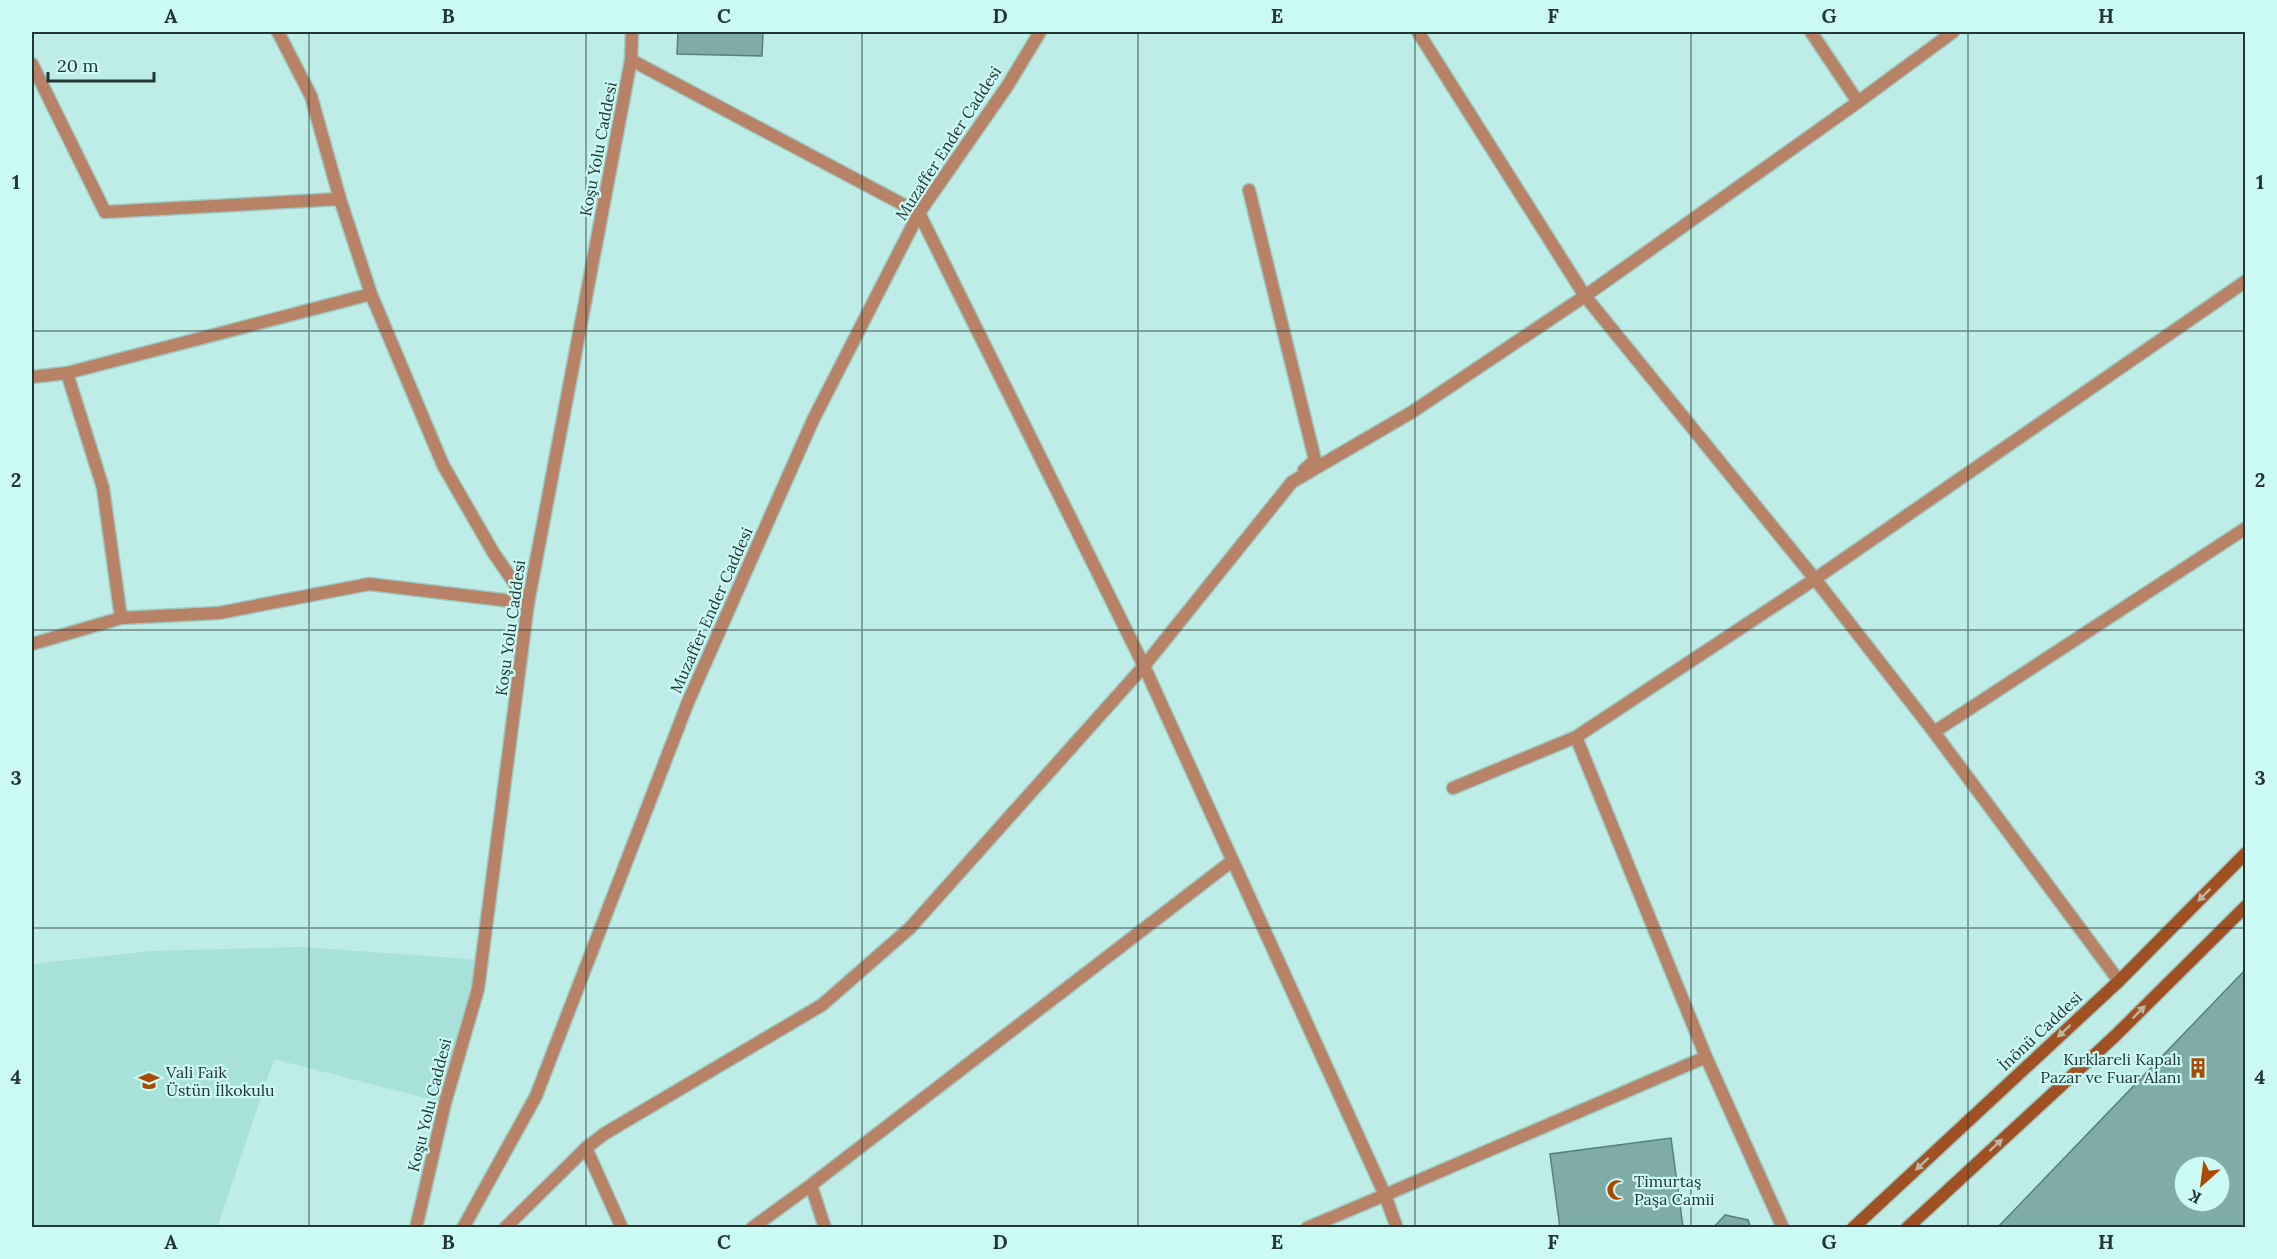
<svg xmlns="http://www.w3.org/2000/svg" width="2277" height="1259" font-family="Lora,serif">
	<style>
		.built { fill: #a8e0da }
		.building { fill: #80aca7; stroke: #55807b; stroke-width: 1.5; fill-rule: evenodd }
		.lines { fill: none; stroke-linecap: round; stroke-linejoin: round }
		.minor-casing { stroke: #9fc8c2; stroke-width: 15 }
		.tertiary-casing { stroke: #9fc8c2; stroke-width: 15 }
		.secondary-casing { stroke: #9fc8c2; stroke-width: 15 }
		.minor { stroke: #b88266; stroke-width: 12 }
		.tertiary { stroke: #b88266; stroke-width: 12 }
		.secondary { stroke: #9f5124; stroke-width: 12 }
		.oneway { fill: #b9b6a1 }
		.grid { fill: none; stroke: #243634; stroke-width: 1.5; stroke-opacity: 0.55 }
		.labels { text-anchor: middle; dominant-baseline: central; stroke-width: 4.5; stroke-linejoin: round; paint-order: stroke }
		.street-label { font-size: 16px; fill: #243634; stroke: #cbf9f4 }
		.poi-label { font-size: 16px; fill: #243634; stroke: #cbf9f4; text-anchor: start }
		.neatline { fill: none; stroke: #243634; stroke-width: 2 }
		.grid-label { font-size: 20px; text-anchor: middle; font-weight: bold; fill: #243634 }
	</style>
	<rect width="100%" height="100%" fill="#beece6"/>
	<!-- built -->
	<path class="built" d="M 302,947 L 481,960 L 445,1103 L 274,1059 L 217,1228 L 32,1227 L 32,964 L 152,951 Z"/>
	<!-- building -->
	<path class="building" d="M 678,32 L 763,32 L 762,56 L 677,54 Z
		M 2246,969 L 2246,1228 L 1997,1228 ZM 2184,1166 L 2220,1166 L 2220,1202 L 2184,1202 Z
		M 1671,1138 L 1683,1227 L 1560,1228 L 1550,1154 Z
		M 1725,1215 L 1748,1220 L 1751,1228 L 1713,1228 Z"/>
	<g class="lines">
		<!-- minor casing -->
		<g class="minor-casing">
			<path id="minor" d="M 278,32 L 311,96 L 340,199 L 371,294 L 443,465 L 493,552 L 528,603
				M 1418,32 L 1585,296 L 1815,579 L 1934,732 L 2119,981
				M 1811,32 L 1858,102
				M 631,60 L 919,213 L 1144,666 L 1385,1195 L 1706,1057
				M 32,64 L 105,212 L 340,199
				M 1249,190 L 1315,460 L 1304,470
				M 67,373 L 103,488 L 121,618
				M 32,377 L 67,373 L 371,294
				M 32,644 L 121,618 L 219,613 L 369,584 L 528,603
				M 1934,732 L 2246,528
				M 1576,737 L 1706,1057 L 1783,1228
				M 1453,788 L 1576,737 L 1815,579 L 2246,281
				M 586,1148 L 622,1228
				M 811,1185 L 825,1228
				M 505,1228 L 586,1148 L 604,1134 L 822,1005 L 910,928 L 1144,666 L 1292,482 L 1412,412 L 1585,296 L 1858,102 L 1953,32
				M 752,1228 L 811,1185 L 1232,861
				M 1307,1228 L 1385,1195 L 1397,1228"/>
		</g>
		<!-- tertiary casing -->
		<g class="tertiary-casing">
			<path id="tertiary" d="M 416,1228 L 445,1103 L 478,989 L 528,603 L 631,60 L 632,32
				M 463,1228 L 536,1096 L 688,702 L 813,420 L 919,213 L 1008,85 L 1040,32"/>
		</g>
		<!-- secondary casing -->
		<g class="secondary-casing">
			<path id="secondary" d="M 1853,1228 L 2119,981 L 2246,853
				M 1907,1228 L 2115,1036 L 2246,906"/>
		</g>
		<!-- minor -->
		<use href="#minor" class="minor"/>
		<!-- tertiary -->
		<use href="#tertiary" class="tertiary"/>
		<!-- secondary -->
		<use href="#secondary" class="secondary"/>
	</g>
	<!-- one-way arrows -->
	<defs><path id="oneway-solid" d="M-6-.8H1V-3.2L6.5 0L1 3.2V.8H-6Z" transform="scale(1.5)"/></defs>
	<g class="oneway">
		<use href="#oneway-solid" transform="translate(2204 895) rotate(135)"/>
		<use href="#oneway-solid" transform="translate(2139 1012) rotate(-45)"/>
		<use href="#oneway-solid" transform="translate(2064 1031) rotate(137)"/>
		<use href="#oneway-solid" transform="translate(1996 1145) rotate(-43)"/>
		<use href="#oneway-solid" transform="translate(1922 1164) rotate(137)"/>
	</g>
	<!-- grid -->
	<path class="grid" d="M 309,32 L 309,1228M 586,32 L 586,1228M 862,32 L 862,1228M 1138,32 L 1138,1228M 1415,32 L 1415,1228M 1691,32 L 1691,1228M 1968,32 L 1968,1228M 32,331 L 2246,331M 32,630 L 2246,630M 32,928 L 2246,928"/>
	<!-- icons -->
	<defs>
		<g id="building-bare" transform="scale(1.62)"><path d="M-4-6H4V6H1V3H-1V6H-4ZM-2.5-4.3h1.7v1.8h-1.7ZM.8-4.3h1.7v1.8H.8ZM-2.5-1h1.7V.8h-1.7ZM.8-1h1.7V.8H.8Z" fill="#ab4a02" stroke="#cbf9f4" stroke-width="2.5" paint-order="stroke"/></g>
		<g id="school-bare" transform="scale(1.62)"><path d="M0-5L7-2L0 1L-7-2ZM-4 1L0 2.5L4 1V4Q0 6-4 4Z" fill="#ab4a02" stroke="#cbf9f4" stroke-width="2.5" paint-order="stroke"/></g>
		<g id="mosque-bare" transform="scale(1.62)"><path d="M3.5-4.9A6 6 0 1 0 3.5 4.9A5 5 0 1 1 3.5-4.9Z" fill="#ab4a02" stroke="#cbf9f4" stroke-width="2.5" paint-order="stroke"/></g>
	</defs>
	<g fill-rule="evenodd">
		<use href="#building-bare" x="2198" y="1068"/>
		<use href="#school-bare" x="149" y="1081"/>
		<use href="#mosque-bare" x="1617" y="1190"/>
	</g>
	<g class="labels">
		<!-- street labels -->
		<g class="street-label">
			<text transform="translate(948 143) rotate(-57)">Muzaffer Ender Caddesi</text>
			<text transform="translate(598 149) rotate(-79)">Koşu Yolu Caddesi</text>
			<text transform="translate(711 610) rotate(-66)">Muzaffer Ender Caddesi</text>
			<text transform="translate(510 628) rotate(-82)">Koşu Yolu Caddesi</text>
			<text transform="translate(2040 1031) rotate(-43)">İnönü Caddesi</text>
			<text transform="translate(429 1105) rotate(-76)">Koşu Yolu Caddesi</text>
		</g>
		<!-- poi labels -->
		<g class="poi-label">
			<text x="2181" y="1059" text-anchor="end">Kırklareli Kapalı<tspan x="2181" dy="18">Pazar ve Fuar Alanı</tspan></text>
			<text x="166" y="1072">Vali Faik<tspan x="166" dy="18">Üstün İlkokulu</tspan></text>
			<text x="1634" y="1181">Timurtaş<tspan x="1634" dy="18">Paşa Camii</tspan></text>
		</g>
	</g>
	<!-- border -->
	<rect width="2277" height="1259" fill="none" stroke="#cbf9f4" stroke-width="66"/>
	<!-- north arrow -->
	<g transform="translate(2202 1184) rotate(208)"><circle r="28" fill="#cbf9f4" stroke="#88aba7" stroke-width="1.5"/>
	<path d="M0-4.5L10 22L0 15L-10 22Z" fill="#ab4a02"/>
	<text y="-9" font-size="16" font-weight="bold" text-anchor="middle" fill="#243634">K</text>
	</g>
	<!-- scale -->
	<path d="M48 72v9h106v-9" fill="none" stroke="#243634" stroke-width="3"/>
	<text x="57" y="72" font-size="18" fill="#243634" stroke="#cbf9f4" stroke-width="4.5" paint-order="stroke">20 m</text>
	<rect x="33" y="33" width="2211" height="1193" class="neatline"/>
	<g class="grid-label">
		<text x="171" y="23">A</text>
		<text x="448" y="23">B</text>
		<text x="724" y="23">C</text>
		<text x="1000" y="23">D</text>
		<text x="1277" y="23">E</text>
		<text x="1553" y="23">F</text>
		<text x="1829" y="23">G</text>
		<text x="2106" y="23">H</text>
		<text x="16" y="189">1</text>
		<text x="2260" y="189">1</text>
		<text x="16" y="487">2</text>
		<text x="2260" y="487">2</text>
		<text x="16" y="785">3</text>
		<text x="2260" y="785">3</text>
		<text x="16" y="1084">4</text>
		<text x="2260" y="1084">4</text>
		<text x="171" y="1249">A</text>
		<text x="448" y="1249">B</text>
		<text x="724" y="1249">C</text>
		<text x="1000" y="1249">D</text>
		<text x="1277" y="1249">E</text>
		<text x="1553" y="1249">F</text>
		<text x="1829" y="1249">G</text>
		<text x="2106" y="1249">H</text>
	</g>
</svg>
